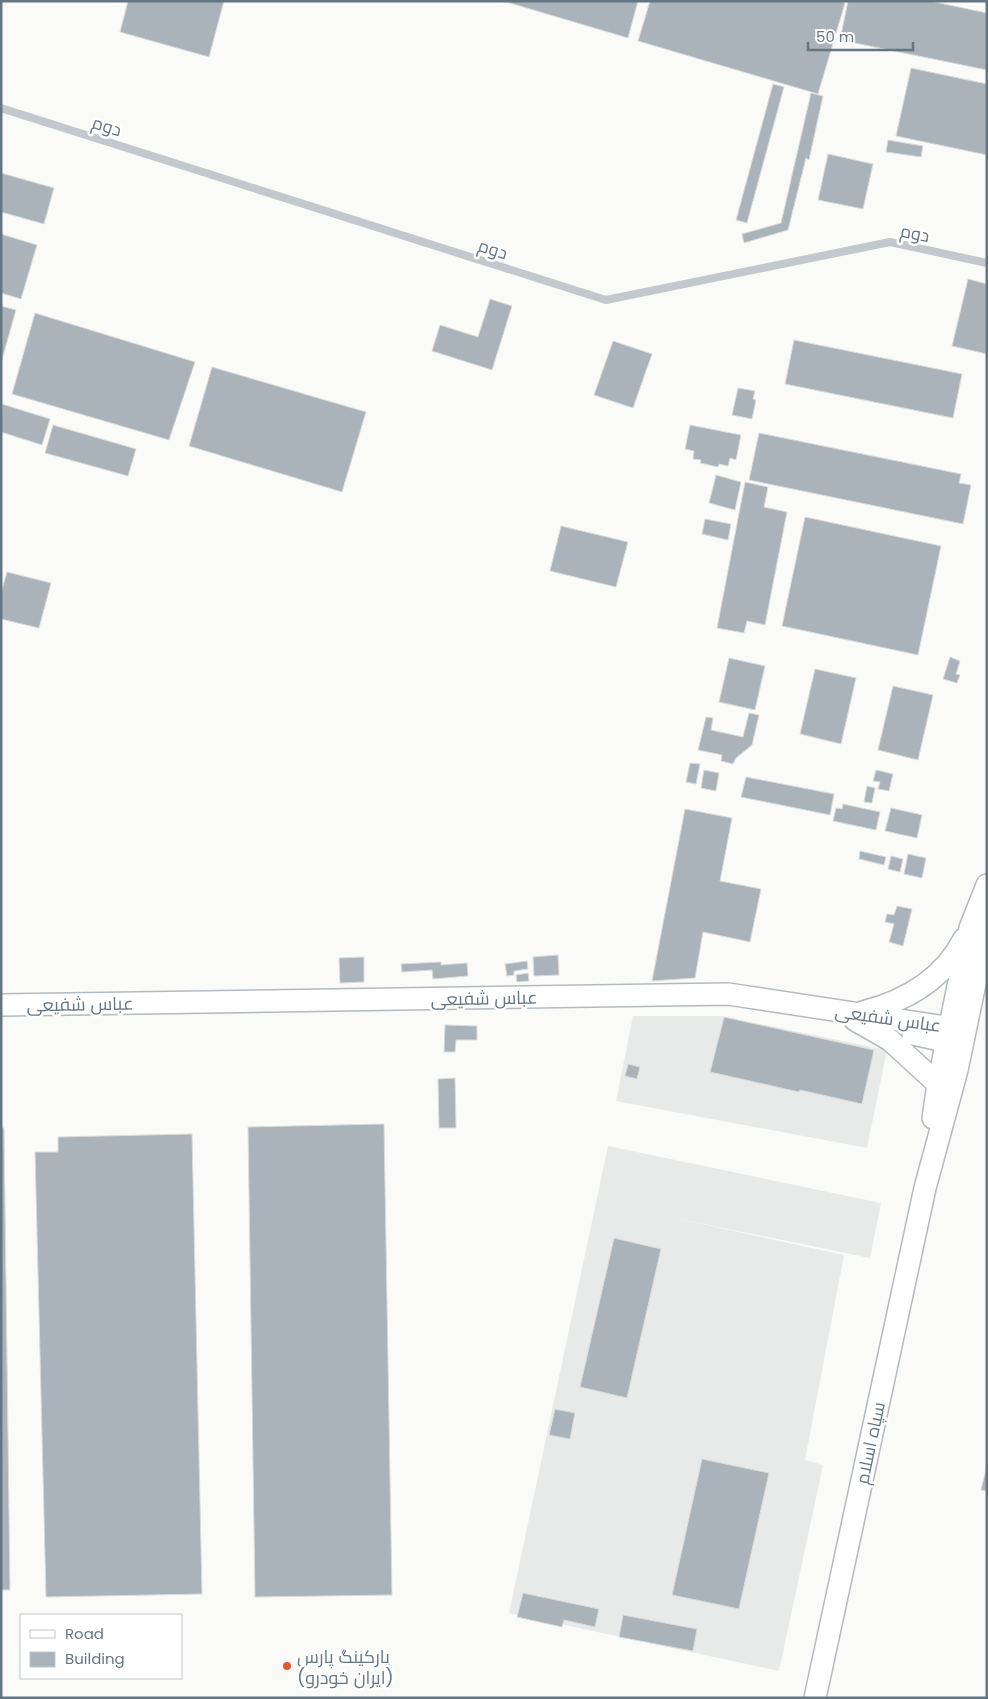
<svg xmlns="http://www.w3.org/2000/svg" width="988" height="1699" font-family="Poppins,Cairo,sans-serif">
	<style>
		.built { fill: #e8e9e9 }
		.building { fill: #aab3b9; stroke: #dcdcda }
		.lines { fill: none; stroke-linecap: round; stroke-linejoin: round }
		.secondary-casing { stroke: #b3babf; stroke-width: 24 }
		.service { stroke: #c3c8cc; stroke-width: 8 }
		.secondary { stroke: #fff; stroke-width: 21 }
		.poi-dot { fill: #e4572e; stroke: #fff; stroke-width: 2 }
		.labels { text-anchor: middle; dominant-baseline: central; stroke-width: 5; stroke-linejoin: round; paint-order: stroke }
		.street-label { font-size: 18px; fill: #657683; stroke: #fff }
		.poi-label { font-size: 18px; fill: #657683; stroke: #fff; text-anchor: start }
	</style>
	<rect width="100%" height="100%" fill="#fafaf8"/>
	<!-- built -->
	<path class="built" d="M 633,1016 L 720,1016 L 887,1050 L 867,1148 L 616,1101 Z
		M 608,1146 L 881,1203 L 870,1258 L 665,1216 L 844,1255 L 805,1460 L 823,1465 L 779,1671 L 509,1613 Z"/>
	<!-- building -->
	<path class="building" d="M 128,1 L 224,1 L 209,57 L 120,32 Z
		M 503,1 L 638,1 L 628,38 Z
		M 650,1 L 839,1 L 845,3 L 818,94 L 638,41 Z
		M 848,1 L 930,1 L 987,13 L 987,70 L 840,40 Z
		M 911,68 L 987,84 L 987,155 L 896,136 Z
		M 773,84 L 784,87 L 747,223 L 736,220 Z
		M 811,93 L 823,96 L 809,160 L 806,158 L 788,230 L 744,243 L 742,234 L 781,223 Z
		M 888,140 L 923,146 L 921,157 L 886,152 Z
		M 828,154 L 873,164 L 863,209 L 818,200 Z
		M 1,173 L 54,188 L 44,224 L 1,212 Z
		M 1,234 L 37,245 L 21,299 L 1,293 Z
		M 968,279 L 987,284 L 987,354 L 952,346 Z
		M 490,299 L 512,306 L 492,370 L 432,351 L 440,325 L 478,337 Z
		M 1,306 L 16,310 L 1,363 Z
		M 35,313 L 195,362 L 169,440 L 12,394 Z
		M 794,340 L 962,374 L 953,418 L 785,384 Z
		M 613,341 L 652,354 L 633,408 L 594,395 Z
		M 212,367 L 366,412 L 342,492 L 189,446 Z
		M 738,388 L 755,391 L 753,399 L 756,400 L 752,419 L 732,415 Z
		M 2,404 L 50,419 L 42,445 L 1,432 Z
		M 53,425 L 136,449 L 128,476 L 45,453 Z
		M 690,425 L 741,435 L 736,460 L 730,458 L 728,466 L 719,464 L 718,467 L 700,463 L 701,460 L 693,459 L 694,451 L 685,449 Z
		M 759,433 L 961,474 L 959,483 L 971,485 L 963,524 L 749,480 Z
		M 716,475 L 741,482 L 735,510 L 709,503 Z
		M 745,482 L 768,487 L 764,507 L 787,512 L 765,625 L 747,621 L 744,633 L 717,628 Z
		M 805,517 L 941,546 L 918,655 L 782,626 Z
		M 705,519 L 731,524 L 728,540 L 702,534 Z
		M 561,526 L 628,542 L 616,587 L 550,571 Z
		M 7,572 L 51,583 L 39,628 L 1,619 L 1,593 Z
		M 950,657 L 960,661 L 956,674 L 960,675 L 957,683 L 943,679 Z
		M 729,658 L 765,666 L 755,710 L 719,702 Z
		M 815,669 L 856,678 L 841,744 L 800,734 Z
		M 893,686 L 933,695 L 918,760 L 878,750 Z
		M 749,713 L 759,715 L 752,745 L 736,758 L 733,764 L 721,761 L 722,755 L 698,750 L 706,717 L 713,718 L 711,730 L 743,737 Z
		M 690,763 L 700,764 L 696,784 L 686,782 Z
		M 704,770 L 719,773 L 716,791 L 701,788 Z
		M 876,770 L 893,774 L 889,791 L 878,789 L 880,782 L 873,781 Z
		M 746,777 L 834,794 L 830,815 L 741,797 Z
		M 867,786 L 875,788 L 872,803 L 864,802 Z
		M 843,804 L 880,812 L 876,830 L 833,821 L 836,808 L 842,809 Z
		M 891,808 L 922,815 L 917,838 L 885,831 Z
		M 685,809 L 732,818 L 720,881 L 761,889 L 750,942 L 703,932 L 695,978 L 652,981 Z
		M 860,851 L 886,857 L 884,865 L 859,859 Z
		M 908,854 L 926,858 L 922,878 L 904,874 Z
		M 891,856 L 903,859 L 900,872 L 888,869 Z
		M 897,906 L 912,909 L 903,946 L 889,942 L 894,924 L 885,922 L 887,914 L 894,915 Z
		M 558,955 L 559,975 L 534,976 L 533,957 Z
		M 364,957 L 364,982 L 340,983 L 339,958 Z
		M 527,961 L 528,969 L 514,971 L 514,975 L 507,976 L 505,964 Z
		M 441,962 L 441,965 L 467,963 L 468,976 L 433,979 L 432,970 L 402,972 L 401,964 Z
		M 528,973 L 529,981 L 517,982 L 516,975 Z
		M 724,1017 L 874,1050 L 862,1104 L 800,1090 L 799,1092 L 710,1072 Z
		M 445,1025 L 477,1026 L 477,1040 L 456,1040 L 455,1052 L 444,1052 Z
		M 628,1064 L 640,1067 L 637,1079 L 625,1076 Z
		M 455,1078 L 456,1128 L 439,1128 L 438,1079 Z
		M 384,1124 L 392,1595 L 255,1597 L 248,1127 Z
		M 1,1128 L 4,1128 L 10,1590 L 1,1590 Z
		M 192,1134 L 202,1594 L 46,1597 L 35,1152 L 58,1152 L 58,1137 Z
		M 614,1238 L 661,1249 L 627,1398 L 580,1387 Z
		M 555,1409 L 575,1413 L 570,1439 L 549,1435 Z
		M 702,1459 L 769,1473 L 739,1609 L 672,1595 Z
		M 987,1465 L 987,1491 L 981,1490 Z
		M 523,1593 L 599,1609 L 595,1627 L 564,1620 L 562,1627 L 517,1617 Z
		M 623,1615 L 697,1629 L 693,1651 L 619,1637 Z"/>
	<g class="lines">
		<!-- secondary casing -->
		<g class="secondary-casing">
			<path id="secondary" d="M 1,1005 L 728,994 L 965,1030
				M 863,1012 C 906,1001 943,980 964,939
				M 855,1020 L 890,1040 L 938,1084
				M 913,1034 L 962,1045
				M 933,1118 L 938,1084 L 970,928 L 987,885
				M 815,1698 L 925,1188 L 957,1070 L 986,931 L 987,917"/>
		</g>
		<!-- service -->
		<path class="service" d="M 1,108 L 606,300 L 890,242 L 987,263"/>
		<!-- secondary -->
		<use href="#secondary" class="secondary"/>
	</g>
	<!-- markers -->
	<circle class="poi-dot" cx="287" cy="1666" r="5"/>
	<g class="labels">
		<!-- street labels -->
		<g class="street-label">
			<text transform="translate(107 126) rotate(18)">دوم</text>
			<text transform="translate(915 233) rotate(11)">دوم</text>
			<text transform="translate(493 249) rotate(18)">دوم</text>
			<text transform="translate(484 998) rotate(-1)">عباس شفیعی</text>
			<text transform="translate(80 1004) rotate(-1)">عباس شفیعی</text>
			<text transform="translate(888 1018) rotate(8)">عباس شفیعی</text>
			<text transform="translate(870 1443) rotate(-78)">سپاه اسلام</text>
		</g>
		<!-- poi labels -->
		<g class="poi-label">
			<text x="297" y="1656">پارکینگ پارس<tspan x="297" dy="21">(ایران خودرو)</tspan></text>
		</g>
	</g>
	<!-- border -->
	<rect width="988" height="1699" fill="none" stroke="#657683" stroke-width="5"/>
	<!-- legend -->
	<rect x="20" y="1614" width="162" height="65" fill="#ffffff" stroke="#c1c8cd"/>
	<rect x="30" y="1630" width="25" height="8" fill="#ffffff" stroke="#c1c8cd"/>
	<text x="65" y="1639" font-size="15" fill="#657683">Road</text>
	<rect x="30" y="1652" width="25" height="15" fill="#aab3b9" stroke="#c1c8cd"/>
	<text x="65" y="1664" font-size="15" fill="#657683">Building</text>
	<!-- scale -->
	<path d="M808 42v8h105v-8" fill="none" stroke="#657683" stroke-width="2.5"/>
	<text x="816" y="42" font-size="15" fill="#657683" stroke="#ffffff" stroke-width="4" paint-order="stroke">50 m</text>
</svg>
